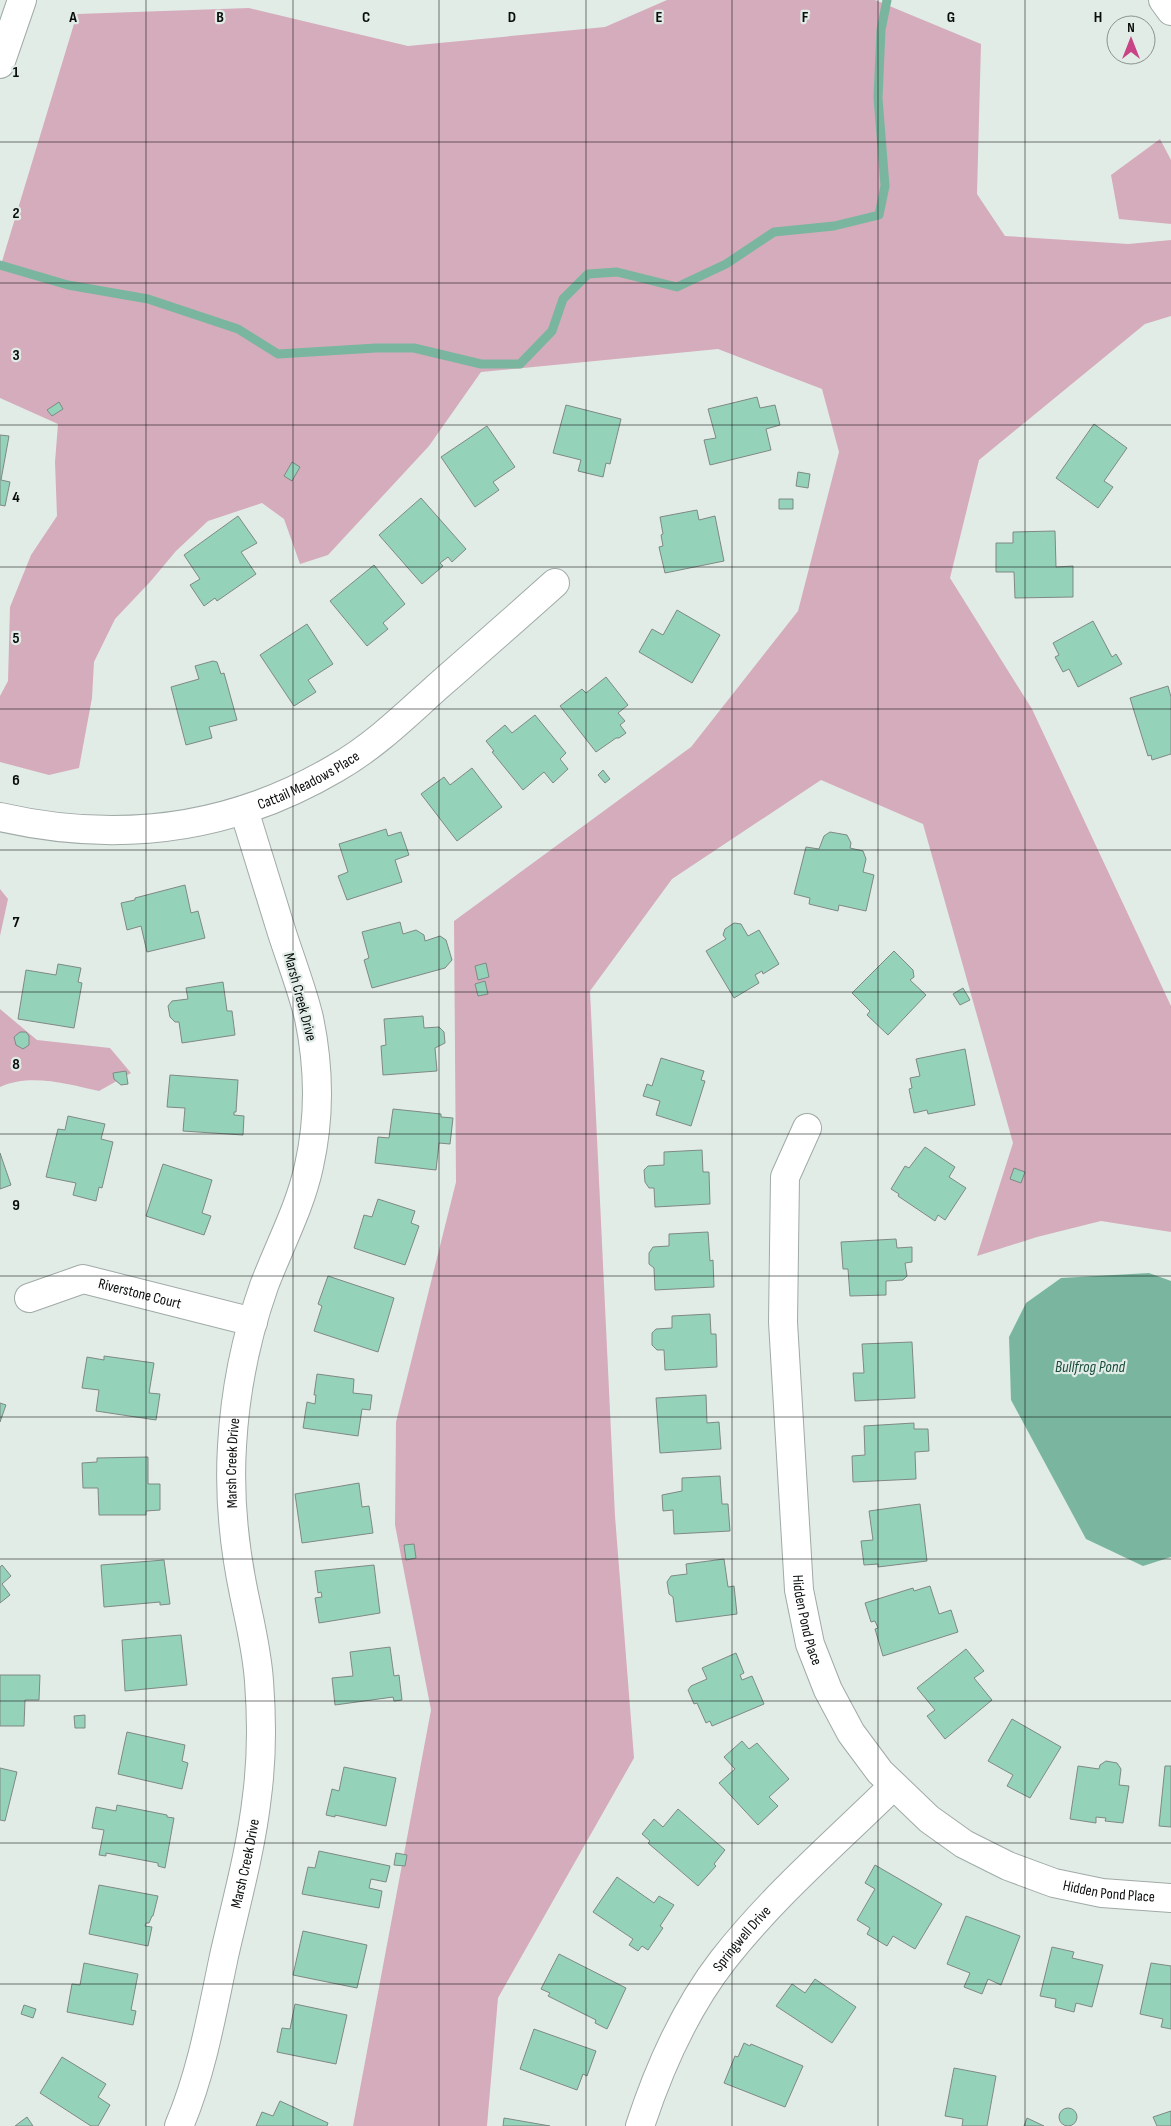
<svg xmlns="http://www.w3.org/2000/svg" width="1171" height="2126" font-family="'Sofia Sans Condensed',sans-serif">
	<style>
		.green { fill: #d5acbc }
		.water { fill: #7ab69f }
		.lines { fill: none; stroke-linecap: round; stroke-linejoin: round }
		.stream { stroke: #7ab69f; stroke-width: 9 }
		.building { fill: #95d2ba; stroke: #7f8985 }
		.street-casing { stroke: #a0aaa6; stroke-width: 30 }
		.secondary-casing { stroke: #a0aaa6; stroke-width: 30 }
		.street { stroke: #fff; stroke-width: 28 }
		.secondary { stroke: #fff; stroke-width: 28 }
		.grid { fill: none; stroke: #090d0b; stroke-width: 1; stroke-opacity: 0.55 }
		.labels { text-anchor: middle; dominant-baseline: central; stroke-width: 4.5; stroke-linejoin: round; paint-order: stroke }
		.street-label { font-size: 15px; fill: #090d0b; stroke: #e2ece7 }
		.water-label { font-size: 16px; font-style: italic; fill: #1a4c3c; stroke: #e2ece7 }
		.grid-label { font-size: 16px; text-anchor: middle; font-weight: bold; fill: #090d0b; stroke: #e2ece7; stroke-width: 4.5; stroke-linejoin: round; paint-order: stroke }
	</style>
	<rect width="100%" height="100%" fill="#e2ece7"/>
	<!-- green -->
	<path class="green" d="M 667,0 L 875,0 L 981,44 L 977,194 L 1005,236 L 1128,244 L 1171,240 L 1171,316 L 1145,324 L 979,460 L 950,578 L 1032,709 L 1171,1006 L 1171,1232 L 1101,1221 L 1037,1237 L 977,1256 L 1013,1143 L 923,824 L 821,780 L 672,879 L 590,991 L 615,1516 L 634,1758 L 498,1998 L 487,2126 L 353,2126 L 431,1710 L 395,1525 L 396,1422 L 456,1182 L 454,921 L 691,747 L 798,611 L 839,452 L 822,389 L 718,349 L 481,372 L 429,446 L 328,555 L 300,564 L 284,519 L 262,503 L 208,521 L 176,551 L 150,582 L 115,619 L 94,662 L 92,698 L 79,768 L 49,775 L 0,762 L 0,696 L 8,681 L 10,607 L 31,555 L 57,516 L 55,462 L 58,424 L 0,398 L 0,268 L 77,14 L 249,8 L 408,46 L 605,27 Z
		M 1160,139 L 1171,160 L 1171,224 L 1119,219 L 1111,175 Z
		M 0,889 L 8,899 L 0,936 Z
		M 0,1009 L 37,1040 L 110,1048 L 131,1073 L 99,1091 C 67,1084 31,1073 0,1087 Z"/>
	<!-- water -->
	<path class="water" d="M 1149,1273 L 1171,1281 L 1171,1557 L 1143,1566 L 1086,1539 L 1011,1400 L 1009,1337 L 1026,1303 L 1061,1278 Z"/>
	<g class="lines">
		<!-- stream -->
		<path class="stream" d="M 0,265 L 68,285 L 148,299 L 238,329 L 278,354 L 376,348 L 414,348 L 481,364 L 520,364 L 552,331 L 563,299 L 588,274 L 617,272 L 677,287 L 726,264 L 774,232 L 834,226 L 879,215 L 885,186 L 878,98 L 881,30 L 887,0"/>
	</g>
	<!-- building -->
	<path class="building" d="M 757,397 L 760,408 L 775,405 L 780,425 L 766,429 L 771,450 L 710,465 L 704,440 L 716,438 L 708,409 Z
		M 59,402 L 63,409 L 52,416 L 47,410 Z
		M 566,405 L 621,419 L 610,464 L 606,463 L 603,477 L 578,471 L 581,460 L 553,453 Z
		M 1094,424 L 1127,448 L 1104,481 L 1113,487 L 1098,508 L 1056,478 Z
		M 487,426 L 515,467 L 493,482 L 499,490 L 475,507 L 441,457 Z
		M 0,435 L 9,436 L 1,480 L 10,482 L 5,506 L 0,505 Z
		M 292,462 L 300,467 L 292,481 L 284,476 Z
		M 798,472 L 810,474 L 808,488 L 796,486 Z
		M 421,498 L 466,549 L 452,562 L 448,557 L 440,563 L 443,566 L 422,584 L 379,535 Z
		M 779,499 L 793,499 L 793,509 L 779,509 Z
		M 697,510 L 699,520 L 715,516 L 724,561 L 665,573 L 659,547 L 663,546 L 661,535 L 663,534 L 660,517 Z
		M 238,516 L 257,543 L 241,552 L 256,574 L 217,601 L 215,598 L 204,606 L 190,585 L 200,579 L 184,555 Z
		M 1055,531 L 1056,567 L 1073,566 L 1073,597 L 1015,598 L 1014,572 L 996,572 L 996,543 L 1013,543 L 1013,532 Z
		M 374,565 L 405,604 L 383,623 L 388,629 L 367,646 L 330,601 Z
		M 677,610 L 720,635 L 692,683 L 639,652 L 652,629 L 663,635 Z
		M 1093,621 L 1112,657 L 1116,654 L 1122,664 L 1078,687 L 1069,669 L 1063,672 L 1055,657 L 1059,655 L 1053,643 Z
		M 307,624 L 333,664 L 308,680 L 316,692 L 294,706 L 260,655 Z
		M 213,661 L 217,662 L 221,674 L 224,673 L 237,720 L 209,727 L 212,738 L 186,745 L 171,687 L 199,679 L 195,666 Z
		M 606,677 L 628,705 L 618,713 L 625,721 L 620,725 L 626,733 L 619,738 L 616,738 L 596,752 L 560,706 L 582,689 L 586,693 Z
		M 1168,686 L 1171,697 L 1171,754 L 1152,760 L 1151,755 L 1148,756 L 1130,698 Z
		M 535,715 L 566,753 L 560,759 L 568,769 L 553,783 L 544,772 L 523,790 L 492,752 L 494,751 L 486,741 L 505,725 L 512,733 Z
		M 472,768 L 502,807 L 457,841 L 421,794 L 444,777 L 450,785 Z
		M 603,770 L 610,779 L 605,783 L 598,775 Z
		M 386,829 L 388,836 L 401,832 L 409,855 L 395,860 L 402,882 L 347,900 L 338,876 L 348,872 L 339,844 Z
		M 830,832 L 847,835 L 851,843 L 850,848 L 863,851 L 866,859 L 863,872 L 874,875 L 866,911 L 839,905 L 838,911 L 809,904 L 810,898 L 794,894 L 806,847 L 819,849 L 824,836 Z
		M 185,885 L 191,913 L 198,911 L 205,938 L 147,952 L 141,926 L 127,930 L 121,903 L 135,900 L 135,898 Z
		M 400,922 L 403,934 L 416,930 L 424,935 L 425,941 L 440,936 L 446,940 L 452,960 L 445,968 L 372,988 L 364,960 L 369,958 L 362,932 Z
		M 734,923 L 741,924 L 748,936 L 759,930 L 779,964 L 763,974 L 762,971 L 755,975 L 759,983 L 734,998 L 706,951 L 726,939 L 723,935 L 725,929 Z
		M 894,951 L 913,970 L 914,977 L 910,980 L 926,995 L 888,1035 L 867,1015 L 870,1011 L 852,993 Z
		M 486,963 L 489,977 L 478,980 L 475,966 Z
		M 58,964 L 81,968 L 78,982 L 82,983 L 74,1028 L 18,1019 L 26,970 L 56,975 Z
		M 485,981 L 488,994 L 478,996 L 475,984 Z
		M 223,982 L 227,1011 L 232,1011 L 235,1035 L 182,1043 L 179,1022 L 175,1022 L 170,1017 L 168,1006 L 172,1001 L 188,999 L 186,988 Z
		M 963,988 L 970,1000 L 960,1005 L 953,994 Z
		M 423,1016 L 424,1028 L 439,1027 L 444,1032 L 445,1043 L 435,1048 L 437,1071 L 383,1075 L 381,1046 L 386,1045 L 384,1019 Z
		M 20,1032 L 26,1032 L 29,1036 L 29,1045 L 23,1049 L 16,1045 L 14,1037 Z
		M 965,1049 L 975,1105 L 928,1114 L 927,1110 L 914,1113 L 909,1089 L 912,1088 L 910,1078 L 920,1076 L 916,1059 Z
		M 661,1058 L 704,1071 L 701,1080 L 705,1081 L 691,1126 L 656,1115 L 660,1101 L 643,1096 L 647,1084 L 652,1086 Z
		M 126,1071 L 128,1084 L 121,1085 L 114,1079 L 113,1073 Z
		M 170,1075 L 238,1080 L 236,1112 L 234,1112 L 234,1115 L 244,1116 L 243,1135 L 183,1131 L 185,1108 L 167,1107 Z
		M 393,1109 L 441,1114 L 441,1117 L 453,1118 L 450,1144 L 439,1143 L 436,1170 L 375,1163 L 378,1137 L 389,1138 Z
		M 68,1116 L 105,1124 L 101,1139 L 113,1142 L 102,1188 L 99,1187 L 96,1201 L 73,1195 L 76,1183 L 46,1177 L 58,1129 L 65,1130 Z
		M 925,1147 L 955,1167 L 949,1177 L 966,1188 L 945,1220 L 938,1215 L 935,1221 L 898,1196 L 899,1194 L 891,1189 L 905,1166 L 909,1168 Z
		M 702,1150 L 703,1172 L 709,1172 L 710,1204 L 655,1207 L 654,1188 L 649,1188 L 645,1182 L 644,1170 L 648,1166 L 664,1165 L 664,1152 Z
		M 0,1153 L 11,1185 L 0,1189 Z
		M 163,1164 L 212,1180 L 202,1213 L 211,1216 L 204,1235 L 146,1216 Z
		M 1014,1168 L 1025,1172 L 1021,1183 L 1010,1179 Z
		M 378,1199 L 415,1211 L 411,1223 L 419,1226 L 405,1265 L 354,1248 L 364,1215 L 372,1217 Z
		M 708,1232 L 710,1261 L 713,1260 L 714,1287 L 655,1290 L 654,1268 L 649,1264 L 649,1253 L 653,1247 L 669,1246 L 669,1234 Z
		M 896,1239 L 897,1248 L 912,1247 L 912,1262 L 905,1263 L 907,1276 L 903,1280 L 886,1281 L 886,1295 L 850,1296 L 848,1269 L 843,1269 L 841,1242 Z
		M 328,1276 L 394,1298 L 378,1352 L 314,1331 L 322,1306 L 318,1304 Z
		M 710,1314 L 711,1334 L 716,1334 L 717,1367 L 665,1370 L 664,1350 L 657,1350 L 652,1345 L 652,1333 L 656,1329 L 672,1328 L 672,1316 Z
		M 912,1342 L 915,1398 L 855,1401 L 853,1373 L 864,1373 L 862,1344 Z
		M 104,1356 L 154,1363 L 149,1393 L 160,1394 L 156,1420 L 96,1411 L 99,1390 L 82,1388 L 87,1357 L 104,1360 Z
		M 317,1374 L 354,1379 L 353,1393 L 372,1395 L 370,1410 L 362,1409 L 358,1436 L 303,1428 L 307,1402 L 315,1404 L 316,1395 L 314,1395 Z
		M 706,1395 L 707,1423 L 719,1422 L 721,1449 L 660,1453 L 656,1398 Z
		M 0,1403 L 6,1405 L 0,1422 Z
		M 914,1423 L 914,1429 L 928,1429 L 929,1451 L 915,1452 L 916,1479 L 853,1482 L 852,1456 L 865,1455 L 864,1426 Z
		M 148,1457 L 148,1484 L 160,1484 L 160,1510 L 146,1511 L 146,1515 L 99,1515 L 98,1488 L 83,1488 L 82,1463 L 97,1462 L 97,1458 Z
		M 720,1476 L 722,1504 L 728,1504 L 730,1531 L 674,1534 L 673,1510 L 663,1511 L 662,1495 L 682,1491 L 682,1478 Z
		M 359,1483 L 362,1507 L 369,1506 L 373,1533 L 302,1543 L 295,1494 Z
		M 920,1504 L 927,1561 L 878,1567 L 878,1564 L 864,1565 L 861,1541 L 873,1540 L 869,1511 Z
		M 414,1544 L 416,1558 L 406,1560 L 404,1545 Z
		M 724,1559 L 728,1587 L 734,1586 L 737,1614 L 676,1622 L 673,1597 L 669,1594 L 667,1582 L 671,1576 L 687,1574 L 686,1564 Z
		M 164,1560 L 170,1604 L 160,1605 L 160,1602 L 104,1607 L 101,1565 Z
		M 2,1565 L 11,1576 L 2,1584 L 10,1595 L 0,1603 L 0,1567 Z
		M 374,1565 L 380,1613 L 319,1623 L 315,1598 L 322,1597 L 321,1592 L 318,1593 L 315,1571 Z
		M 930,1586 L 939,1614 L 951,1610 L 958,1632 L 883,1656 L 875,1629 L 878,1628 L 875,1621 L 871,1622 L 865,1603 L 913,1588 L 914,1591 Z
		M 181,1635 L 187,1685 L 125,1691 L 122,1640 Z
		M 390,1647 L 394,1676 L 399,1675 L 402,1700 L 394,1701 L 393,1697 L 335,1705 L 332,1678 L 353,1676 L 350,1652 Z
		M 966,1649 L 984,1671 L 974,1678 L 992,1700 L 945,1739 L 927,1716 L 935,1710 L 917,1688 Z
		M 736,1653 L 744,1673 L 740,1675 L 742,1680 L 752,1676 L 764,1704 L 712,1726 L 710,1721 L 706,1723 L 697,1703 L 694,1704 L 688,1690 L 691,1686 L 707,1679 L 702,1668 Z
		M 0,1675 L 40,1675 L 39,1700 L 25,1700 L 24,1726 L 0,1726 Z
		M 85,1715 L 85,1728 L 75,1728 L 74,1716 Z
		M 1012,1719 L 1061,1747 L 1030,1798 L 1007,1786 L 1013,1775 L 988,1761 Z
		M 127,1732 L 185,1745 L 182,1761 L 188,1763 L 182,1789 L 118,1774 Z
		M 742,1741 L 749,1749 L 757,1743 L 789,1779 L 769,1797 L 778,1806 L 758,1825 L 719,1783 L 735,1769 L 724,1757 Z
		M 1106,1761 L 1117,1763 L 1121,1769 L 1119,1785 L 1129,1786 L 1123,1823 L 1105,1821 L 1106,1818 L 1096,1817 L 1096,1823 L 1070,1819 L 1078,1766 L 1099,1769 L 1100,1765 Z
		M 1165,1766 L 1171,1766 L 1171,1827 L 1159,1826 Z
		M 344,1767 L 396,1778 L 386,1826 L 335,1815 L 335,1817 L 326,1815 L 332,1789 L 339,1791 Z
		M 0,1768 L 17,1772 L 5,1821 L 0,1820 Z
		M 117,1805 L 167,1815 L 167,1817 L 174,1818 L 165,1868 L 158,1866 L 158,1863 L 106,1853 L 106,1856 L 99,1855 L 104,1830 L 92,1828 L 96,1807 L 116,1811 Z
		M 678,1809 L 725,1850 L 714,1864 L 716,1866 L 698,1886 L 648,1843 L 650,1841 L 642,1834 L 654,1819 L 663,1827 Z
		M 319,1851 L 390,1866 L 386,1882 L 371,1879 L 369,1888 L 382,1891 L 379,1908 L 302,1894 L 308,1867 L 315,1868 Z
		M 396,1853 L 407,1855 L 405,1866 L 394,1865 Z
		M 875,1865 L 942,1904 L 915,1949 L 893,1936 L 887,1946 L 867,1934 L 870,1928 L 857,1920 L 875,1889 L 865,1883 Z
		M 617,1877 L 654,1903 L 659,1896 L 674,1905 L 660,1926 L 663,1928 L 648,1950 L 642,1946 L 638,1951 L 629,1945 L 633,1939 L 593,1912 Z
		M 99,1885 L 158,1896 L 153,1916 L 152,1916 L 149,1923 L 146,1923 L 145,1926 L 152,1927 L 148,1946 L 89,1934 Z
		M 966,1916 L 1020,1936 L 1001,1985 L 988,1979 L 982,1994 L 964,1987 L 970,1973 L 947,1964 Z
		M 303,1931 L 367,1945 L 357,1988 L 293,1975 Z
		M 1052,1947 L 1074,1952 L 1072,1958 L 1103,1965 L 1092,2007 L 1076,2003 L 1074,2012 L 1055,2007 L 1056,1999 L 1040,1996 Z
		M 559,1954 L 626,1988 L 607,2029 L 595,2023 L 596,2020 L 548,1996 L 550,1993 L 541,1989 Z
		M 84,1963 L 138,1974 L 131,2010 L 136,2011 L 133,2025 L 67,2012 L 72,1984 L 80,1985 Z
		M 1151,1963 L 1171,1966 L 1171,2029 L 1161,2027 L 1163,2019 L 1140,2014 Z
		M 815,1979 L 856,2007 L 832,2043 L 776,2006 L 792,1984 L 805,1993 Z
		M 295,2004 L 347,2015 L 336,2064 L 277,2052 L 282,2028 L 290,2029 Z
		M 24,2005 L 36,2009 L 33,2018 L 21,2014 Z
		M 534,2029 L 596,2051 L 587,2076 L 583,2074 L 577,2090 L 520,2069 Z
		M 744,2043 L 750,2046 L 751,2044 L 803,2066 L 785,2107 L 724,2083 L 735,2056 L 738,2057 Z
		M 62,2057 L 106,2084 L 98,2097 L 110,2105 L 98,2126 L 91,2126 L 40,2093 Z
		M 954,2068 L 996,2076 L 987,2126 L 962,2126 L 963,2119 L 945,2116 Z
		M 280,2101 L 328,2123 L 327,2126 L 256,2126 L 262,2112 L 273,2116 Z
		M1059 2117a9 9 0 1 1 18 0a9 9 0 1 1-18 0Z
		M 1171,2111 L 1171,2126 L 1157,2126 L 1153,2117 Z
		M 27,2117 L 33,2126 L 15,2126 Z
		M 504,2118 L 550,2126 L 503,2126 Z
		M 1027,2118 L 1044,2126 L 1024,2126 Z"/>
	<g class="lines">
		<!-- street casing -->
		<g class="street-casing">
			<g id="street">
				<path id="s1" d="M 0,817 C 118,844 231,830 336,768 C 373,747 404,717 436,688 C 476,653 516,618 555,583"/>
				<path id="s2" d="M 807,1128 L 785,1177 L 783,1322 L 799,1590 L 810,1644 L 828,1690 L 851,1733 L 880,1772 L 929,1819 L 964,1844 L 1008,1866 L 1054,1883 L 1102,1893 L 1171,1898"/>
				<path id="s3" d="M 29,1298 L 83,1279 L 253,1322"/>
				<path id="s4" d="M 179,2126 C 202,2072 212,2013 224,1956 C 236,1903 251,1850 257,1796 C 262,1758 262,1720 259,1681 C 257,1651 250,1623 244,1594 C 234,1546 229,1495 232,1446 C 235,1392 246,1337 264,1286 C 279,1246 300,1208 309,1166 C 320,1117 319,1066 309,1018 C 302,989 291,961 282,933 C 269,892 257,851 244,810"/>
				<path id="s5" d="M 640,2126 C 659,2068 685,2009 723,1960 C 773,1896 835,1843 893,1786"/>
			</g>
		</g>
		<!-- secondary casing -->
		<g class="secondary-casing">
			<path id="secondary" d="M 1163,0 L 1171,11
				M 0,64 L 22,0"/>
		</g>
		<!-- street -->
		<use href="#street" class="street"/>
		<!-- secondary -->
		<use href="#secondary" class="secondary"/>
	</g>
	<!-- grid -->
	<path class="grid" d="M 146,0 L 146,2126M 293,0 L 293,2126M 439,0 L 439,2126M 586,0 L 586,2126M 732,0 L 732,2126M 878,0 L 878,2126M 1025,0 L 1025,2126M 0,142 L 1171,142M 0,283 L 1171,283M 0,425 L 1171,425M 0,567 L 1171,567M 0,709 L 1171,709M 0,850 L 1171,850M 0,992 L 1171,992M 0,1134 L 1171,1134M 0,1276 L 1171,1276M 0,1417 L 1171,1417M 0,1559 L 1171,1559M 0,1701 L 1171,1701M 0,1843 L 1171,1843M 0,1984 L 1171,1984"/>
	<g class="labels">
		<!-- street labels -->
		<g class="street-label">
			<text stroke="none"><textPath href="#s1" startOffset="318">Cattail Meadows Place</textPath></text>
			<text transform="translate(300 997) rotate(75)">Marsh Creek Drive</text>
			<text stroke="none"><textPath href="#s3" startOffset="116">Riverstone Court</textPath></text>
			<text stroke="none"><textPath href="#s4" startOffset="675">Marsh Creek Drive</textPath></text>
			<text stroke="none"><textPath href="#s2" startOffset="498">Hidden Pond Place</textPath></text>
			<text stroke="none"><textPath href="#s4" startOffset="271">Marsh Creek Drive</textPath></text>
			<text stroke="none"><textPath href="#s2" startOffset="934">Hidden Pond Place</textPath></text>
			<text stroke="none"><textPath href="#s5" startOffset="215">Springwell Drive</textPath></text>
		</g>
		<!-- water labels -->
		<g class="water-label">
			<text x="1090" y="1367">Bullfrog Pond</text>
		</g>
	</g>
	<g class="grid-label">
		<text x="73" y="22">A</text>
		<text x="220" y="22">B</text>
		<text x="366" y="22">C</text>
		<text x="512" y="22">D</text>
		<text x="659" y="22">E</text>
		<text x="805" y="22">F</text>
		<text x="951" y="22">G</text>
		<text x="1098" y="22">H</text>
		<text x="16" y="77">1</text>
		<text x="16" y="218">2</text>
		<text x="16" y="360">3</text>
		<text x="16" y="502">4</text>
		<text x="16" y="643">5</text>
		<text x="16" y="785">6</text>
		<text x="16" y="927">7</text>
		<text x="16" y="1069">8</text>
		<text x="16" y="1210">9</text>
	</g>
	<!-- north arrow -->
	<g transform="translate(1131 40)"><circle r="24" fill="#e2ece7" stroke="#8b938f"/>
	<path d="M0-4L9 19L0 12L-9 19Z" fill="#c94487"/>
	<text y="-8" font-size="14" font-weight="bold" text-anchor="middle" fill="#090d0b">N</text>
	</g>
</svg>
